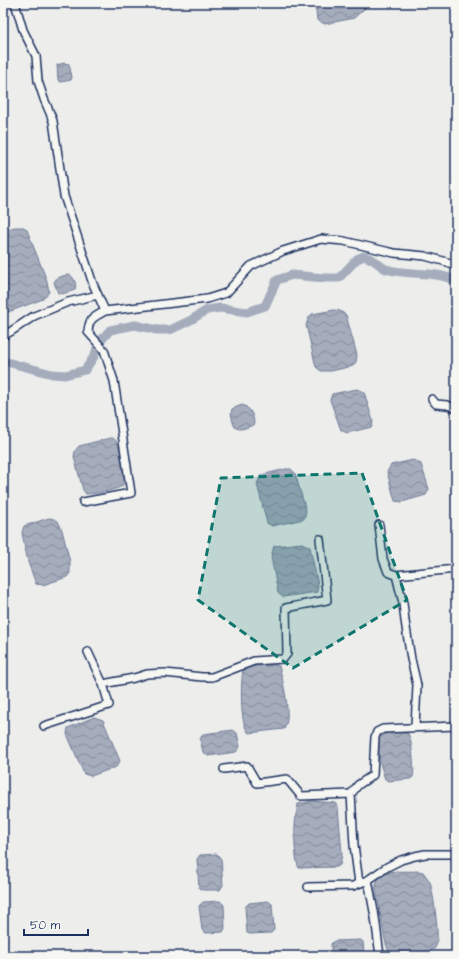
<svg xmlns="http://www.w3.org/2000/svg" width="459" height="959" font-family="'Architects Daughter',sans-serif">
	<style>
		.water { fill: url(#water-waves); stroke: #6e7a96 }
		.lines { fill: none; stroke-linecap: round; stroke-linejoin: round }
		.canal { stroke: #a5acbc; stroke-width: 9 }
		.street-casing { stroke: #1b2f5e; stroke-width: 10 }
		.street { stroke: #f6f6f2; stroke-width: 7 }
		.marked { fill: #0f766e; fill-opacity: 0.2; stroke: #0f766e; stroke-width: 3; stroke-dasharray: 8 5; stroke-linejoin: round }
	</style>
	<defs>
		<pattern id="water-waves" width="16" height="10" patternUnits="userSpaceOnUse"><rect width="16" height="10" fill="#a5acbc"/><path d="M0 5q4-4 8 0t8 0" fill="none" stroke="#868c9c"/></pattern>
	</defs>
	<rect width="100%" height="100%" fill="#edeeec"/>
	<filter id="ink" filterUnits="userSpaceOnUse"><feTurbulence type="fractalNoise" baseFrequency=".025" numOctaves="2"/><feDisplacementMap in="SourceGraphic" scale="8" xChannelSelector="R" yChannelSelector="G"/><feConvolveMatrix kernelMatrix="1 2 1 2 8 2 1 2 1" color-interpolation-filters="sRGB"/></filter>
	<g filter="url(#ink)">
		<!-- water -->
		<path class="water" d="M 315,3 L 367,3 L 365,8 L 354,18 L 325,24 L 317,20 Z
			M 64,63 L 69,64 L 72,77 L 71,80 L 61,82 L 58,80 L 57,65 Z
			M 15,227 L 24,227 L 27,230 L 47,281 L 49,292 L 43,299 L 3,314 L 3,230 Z
			M 69,274 C 74,277 77,284 75,290 L 62,294 L 58,293 L 54,282 L 57,278 Z
			M 334,310 L 340,311 L 346,315 L 357,355 L 356,362 L 353,366 L 331,371 L 321,371 L 316,367 L 306,325 L 309,317 L 312,314 Z
			M 357,389 L 364,392 L 373,421 L 372,427 L 347,433 L 341,430 L 330,400 L 332,394 Z
			M 242,405 C 250,407 254,416 254,424 C 251,426 249,427 245,428 C 235,431 234,427 232,418 C 231,414 231,412 232,409 Z
			M 110,438 C 113,438 115,439 117,442 C 121,448 126,480 123,485 C 119,490 93,494 86,494 L 83,490 L 74,457 L 75,451 L 79,446 Z
			M 413,460 L 421,464 L 429,489 L 426,495 L 402,502 L 395,501 L 387,472 L 391,465 Z
			M 286,469 L 291,469 L 295,473 L 306,511 L 304,519 L 272,526 L 267,523 L 257,484 L 261,475 Z
			M 49,518 L 54,519 L 58,521 L 62,530 L 70,562 L 70,573 L 67,577 L 43,585 L 36,584 L 28,562 L 22,533 L 24,526 Z
			M 302,543 L 310,547 L 318,585 L 317,592 L 283,597 L 278,593 L 271,557 L 274,546 Z
			M 268,665 L 276,665 L 279,666 C 283,680 292,718 284,729 L 249,733 C 239,724 241,683 243,669 L 254,666 Z
			M 94,717 L 103,720 L 120,761 L 116,767 L 91,776 L 84,774 L 67,734 L 68,728 Z
			M 233,730 L 237,733 L 240,747 L 236,752 L 208,756 L 203,752 L 200,739 L 203,734 Z
			M 385,732 L 406,732 C 407,732 408,733 408,734 C 412,739 415,771 413,777 L 410,779 L 388,781 L 385,779 L 380,763 L 377,738 L 378,735 Z
			M 312,801 L 336,803 L 338,807 L 342,854 L 340,865 L 337,867 L 299,868 C 295,862 294,835 295,826 C 295,819 297,811 298,804 Z
			M 217,854 L 221,859 L 223,885 L 220,890 L 203,890 L 199,888 L 197,859 L 200,855 Z
			M 418,871 L 423,872 C 425,875 428,878 430,882 C 433,891 441,942 435,948 C 430,953 399,954 392,953 L 389,952 C 383,938 382,921 379,906 C 378,900 375,892 376,885 C 377,880 380,875 385,873 C 392,870 409,872 418,871 Z
			M 220,901 L 224,905 L 225,928 L 223,932 L 206,933 L 202,930 L 199,906 L 203,902 Z
			M 268,901 L 272,904 L 274,930 L 271,933 L 250,934 L 247,933 L 245,907 L 249,903 Z
			M 361,940 L 363,942 L 364,953 L 363,956 L 333,956 L 331,955 L 331,944 L 334,941 Z"/>
		<g class="lines">
			<!-- canal -->
			<path class="canal" d="M 3,361 L 52,374 L 65,375 L 85,370 L 95,355 L 98,344 L 110,330 L 135,325 L 157,330 L 170,330 L 191,320 L 207,310 L 220,308 L 247,312 L 265,306 L 277,280 L 292,275 L 325,278 L 339,278 L 357,259 L 364,256 C 367,257 370,258 373,260 C 377,262 381,267 386,269 C 408,276 434,270 456,281"/>
			<!-- street casing -->
			<g class="street-casing">
				<path id="street" d="M 15,3 L 23,30 L 36,56 L 38,81 L 44,99 L 50,113 L 53,121 L 64,196 L 93,284 L 105,311
					M 3,336 L 10,332 L 34,316 L 68,302 L 98,295
					M 432,399 L 436,404 L 447,405 L 456,408
					M 83,502 L 131,493 L 114,381 L 104,350 L 88,332 C 89,318 93,318 105,311 L 207,299 L 226,293 L 251,266 L 283,251 L 321,239 L 344,241 L 394,253 L 425,256 L 447,262 L 456,266
					M 379,525 L 383,559 L 388,572 L 396,575 L 403,603 L 405,621 L 411,659 L 417,685 L 415,727
					M 396,575 L 456,569
					M 88,652 L 103,684 L 134,678 L 147,674 L 165,673 L 202,677 L 212,677 L 254,661 L 283,659 L 287,654 L 286,608 L 327,600 L 320,539
					M 44,726 L 109,705 L 103,684
					M 224,769 L 247,766 L 257,783 L 287,779 L 301,796 L 351,794
					M 368,880 L 375,917 L 380,956
					M 359,883 L 354,845 L 351,794 L 358,785 L 373,775 L 375,737 L 377,732 L 383,729 L 456,726
					M 308,887 L 353,886 L 368,880 L 387,867 L 401,860 L 415,856 L 425,854 L 456,854"/>
			</g>
			<!-- street -->
			<use href="#street" class="street"/>
		</g>
	</g>
	<!-- marked area -->
	<path class="marked" d="M 362,473 L 407,600 L 293,668 L 198,600 L 221,478 Z"/>
	<!-- margin -->
	<rect width="459" height="959" fill="none" stroke="#f6f6f2" stroke-width="16"/>
	<rect x="8" y="8" width="443" height="943" fill="none" stroke="#1b2f5e" stroke-width="1.5" filter="url(#ink)"/>
	<!-- scale -->
	<path d="M24 929v6h64v-6" fill="none" stroke="#1b2f5e" stroke-width="2"/>
	<text x="30" y="929" font-size="12" fill="#1b2f5e" stroke="#f6f6f2" stroke-width="3" paint-order="stroke">50 m</text>
</svg>
